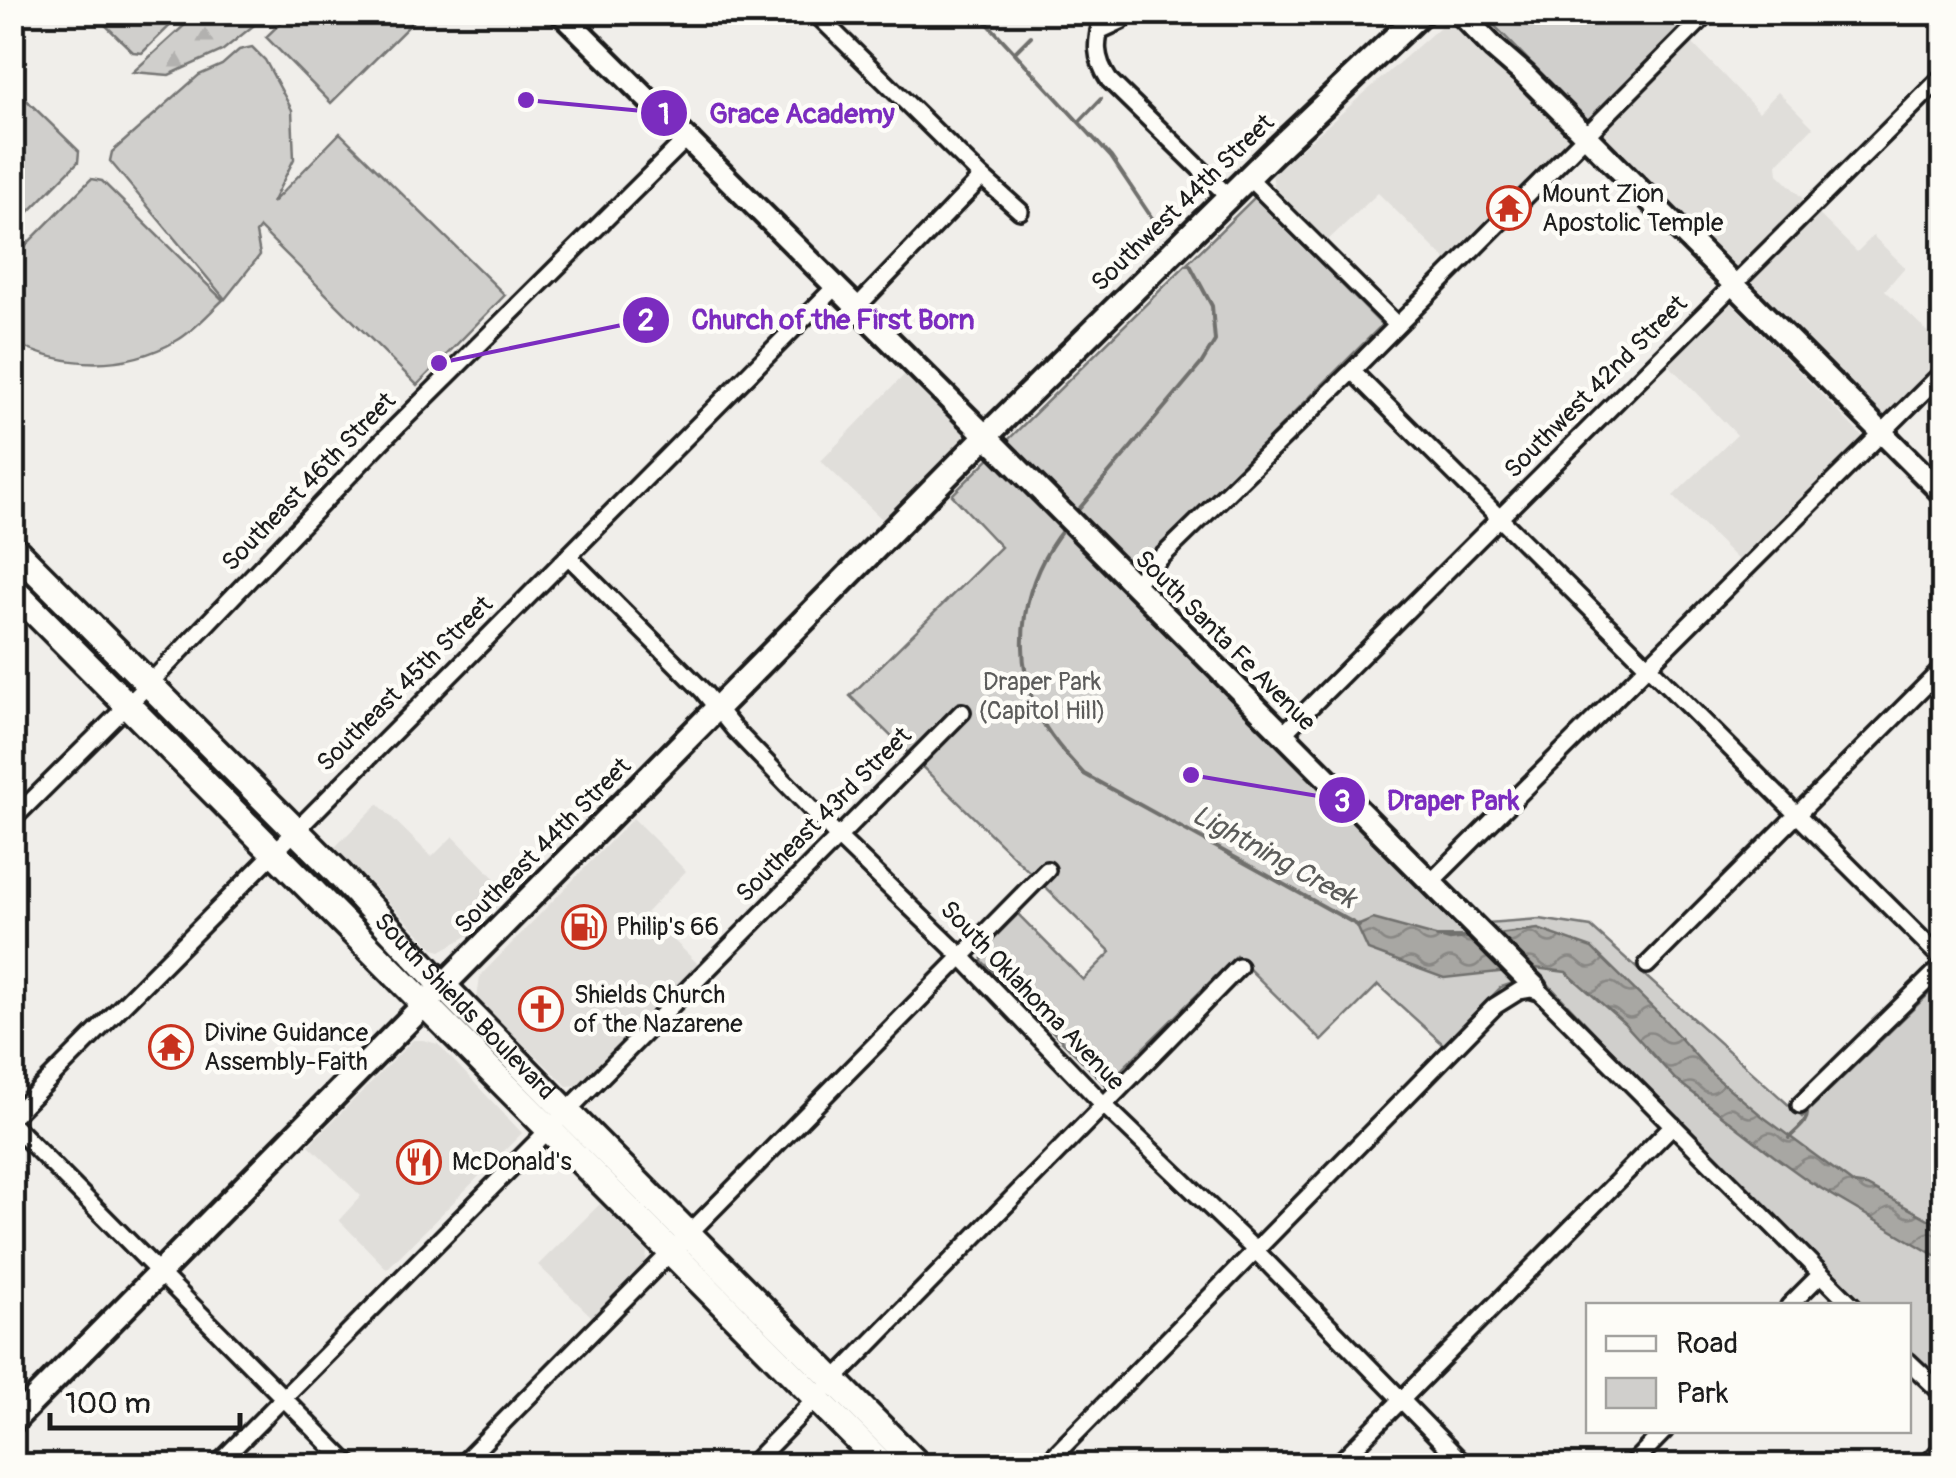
<svg xmlns="http://www.w3.org/2000/svg" width="1956" height="1478" font-family="Pangolin,sans-serif">
	<style>
		.built { fill: #e0deda }
		.green { fill: #d0cfcc; stroke: #767674; stroke-width: 2.5 }
		.forest { fill: url(#forest-firs); stroke: #767674; stroke-width: 2.5 }
		.water { fill: url(#water-waves); stroke: #706f6d; stroke-width: 2.5 }
		.lines { fill: none; stroke-linecap: round; stroke-linejoin: round }
		.stream { stroke: #706f6d; stroke-width: 4 }
		.minor-casing { stroke: #1c1c1c; stroke-width: 22 }
		.tertiary-casing { stroke: #1c1c1c; stroke-width: 28 }
		.secondary-casing { stroke: #1c1c1c; stroke-width: 30 }
		.primary-casing { stroke: #1c1c1c; stroke-width: 32 }
		.minor { stroke: #fdfcf7; stroke-width: 15 }
		.tertiary { stroke: #fdfcf7; stroke-width: 20 }
		.secondary { stroke: #fdfcf7; stroke-width: 22 }
		.primary { stroke: #fdfcf7; stroke-width: 25 }
		.labels { text-anchor: middle; dominant-baseline: central; stroke-width: 9; stroke-linejoin: round; paint-order: stroke }
		.poi-label { font-size: 25px; fill: #1c1c1c; stroke: #fdfcf7; text-anchor: start }
		.street-label { font-size: 25px; fill: #1c1c1c; stroke: #fdfcf7 }
		.park-label { font-size: 25px; fill: #5b5b5a; stroke: #fdfcf7 }
		.water-label { font-size: 28px; font-style: italic; fill: #5b5b59; stroke: #fdfcf7 }
		.leader { fill: none; stroke: #7b2cbf; stroke-width: 4 }
		.callout-dot { fill: #7b2cbf; stroke: #fdfcf7; stroke-width: 4 }
		.mark-label { font-size: 30px; text-anchor: middle; font-weight: bold; fill: #fff }
		.callout-label { font-size: 28px; text-anchor: middle; font-weight: bold; fill: #7b2cbf; stroke: #fdfcf7; stroke-width: 9; stroke-linejoin: round; paint-order: stroke }
	</style>
	<defs>
		<pattern id="forest-firs" width="22" height="20" patternUnits="userSpaceOnUse" patternTransform="scale(2.5)"><rect width="22" height="20" fill="#d0cfcc"/><path d="M5 1l3.5 6h-7zM16 11l3.5 6h-7z" fill="#b2b1af"/></pattern>
		<pattern id="water-waves" width="16" height="10" patternUnits="userSpaceOnUse" patternTransform="scale(2.5)"><rect width="16" height="10" fill="#a8a7a3"/><path d="M0 5q4-4 8 0t8 0" fill="none" stroke="#888784"/></pattern>
	</defs>
	<rect width="100%" height="100%" fill="#f0eeea"/>
	<filter id="ink" filterUnits="userSpaceOnUse"><feTurbulence type="fractalNoise" baseFrequency=".01" numOctaves="2"/><feDisplacementMap in="SourceGraphic" scale="20" xChannelSelector="R" yChannelSelector="G"/><feConvolveMatrix kernelMatrix="1 2 1 2 8 2 1 2 1" color-interpolation-filters="sRGB"/></filter>
	<g filter="url(#ink)">
		<!-- built -->
		<path class="built" d="M 1449,19 L 1569,139 L 1448,262 L 1378,193 L 1327,241 L 1274,186 L 1272,174 Z
			M 1692,43 L 1759,112 L 1778,92 L 1813,127 L 1777,164 L 1778,174 L 1857,252 L 1873,236 L 1905,267 L 1885,290 L 1943,347 L 1943,359 L 1882,419 L 1601,136 Z
			M 1732,303 L 1863,437 L 1740,562 L 1673,496 L 1737,435 L 1668,364 Z
			M 907,372 L 968,432 L 883,520 L 821,461 Z
			M 378,804 L 432,857 L 453,836 L 510,894 L 469,935 L 441,951 L 434,949 L 335,847 Z
			M 633,818 L 686,871 L 646,913 L 699,965 L 580,1085 L 567,1086 L 477,999 L 480,976 Z
			M 413,1040 L 423,1040 L 438,1044 L 522,1133 L 387,1269 L 339,1220 L 361,1196 L 309,1145 Z
			M 600,1204 L 647,1251 L 646,1263 L 592,1317 L 538,1265 Z"/>
		<!-- green -->
		<path class="green" d="M 93,13 L 183,13 L 142,53 L 133,52 Z
			M 291,13 L 291,12 L 422,13 L 331,103 L 266,37 Z
			M 1482,13 L 1700,13 L 1596,114 L 1587,120 Z
			M 252,47 L 265,60 L 292,110 L 294,159 L 272,203 L 340,133 L 505,295 L 417,385 L 260,228 L 256,233 L 260,255 L 225,299 L 110,161 L 112,152 L 199,75 L 222,65 L 239,50 Z
			M 13,87 L 79,151 L 78,162 L 13,228 Z
			M 91,179 L 102,181 L 223,300 C 209,313 193,332 176,341 C 125,370 65,369 13,342 L 13,258 Z
			M 1255,197 L 1382,325 L 1122,585 L 1460,925 L 1540,919 L 1591,927 L 1802,1117 L 1943,980 L 1943,1385 L 1909,1350 L 1908,1306 L 1864,1305 L 1687,1129 L 1547,983 L 1516,982 L 1501,987 L 1444,1045 L 1378,985 L 1322,1041 L 1236,956 L 1106,1085 L 982,961 L 984,948 L 1018,914 L 1083,980 L 1111,952 L 850,696 L 1001,547 L 952,495 Z"/>
		<!-- forest -->
		<path class="forest" d="M 199,12 L 269,13 L 222,51 L 169,75 L 133,72 Z"/>
		<!-- water -->
		<path class="water" d="M 1373,919 L 1450,940 L 1538,929 L 1592,948 L 1660,1015 L 1712,1074 L 1762,1116 L 1854,1184 L 1867,1186 L 1943,1227 L 1943,1260 L 1810,1182 L 1774,1156 L 1675,1079 L 1624,1023 L 1566,972 L 1535,968 L 1444,978 L 1368,950 L 1357,926 Z"/>
		<g class="lines">
			<!-- stream -->
			<path class="stream" d="M 977,12 L 1111,157 L 1160,230
				M 1014,53 L 1031,36
				M 1080,121 L 1101,99
				M 1074,515 L 1201,364 L 1215,341 L 1212,306 L 1190,265
				M 1065,527 C 1023,579 1010,648 1037,711 C 1047,734 1067,756 1084,774 L 1359,926
				M 1437,937 L 1473,937
				M 1789,1138 C 1796,1130 1809,1123 1807,1110"/>
			<!-- minor casing -->
			<g class="minor-casing">
				<path id="minor" d="M 814,12 L 982,177 L 1020,211
					M 1103,12 C 1097,40 1092,54 1109,80 L 1228,196
					M 1099,31 L 1121,21 L 1132,12
					M 1248,177 L 1396,324
					M 856,308 L 982,177
					M 1352,371 L 1944,961
					M 568,556 L 703,691 L 734,729 L 838,837 L 962,957 L 1105,1106 L 1255,1250 L 1466,1466
					M 1133,585 L 1352,371 L 1709,12
					M 1283,734 L 1944,75
					M 12,820 L 149,684 L 380,443 L 686,139
					M 1431,882 L 1944,371
					M 1647,965 L 1944,667
					M 1800,1105 L 1944,964
					M 12,1117 L 835,287
					M 12,1124 L 351,1466
					M 1789,1306 L 1821,1274
					M 1908,1361 L 1944,1395
					M 216,1466 L 962,712
					M 460,1466 L 1047,870
					M 750,1466 L 1239,967
					M 1044,1466 L 1495,1006 L 1519,991 L 1536,988 L 1853,1306
					M 1336,1466 L 1673,1125
					M 1630,1466 L 1665,1430
					M 1925,1466 L 1944,1446"/>
			</g>
			<!-- tertiary casing -->
			<g class="tertiary-casing">
				<path id="tertiary" d="M 560,12 L 986,436 L 1536,988
					M 1459,12 L 1494,48 L 1524,74 L 1944,495"/>
			</g>
			<!-- secondary casing -->
			<g class="secondary-casing">
				<path id="secondary" d="M 12,1422 L 986,436 L 1273,153 L 1422,12"/>
			</g>
			<!-- primary casing -->
			<g class="primary-casing">
				<g id="primary">
					<path id="s1" d="M 12,547 L 338,873 L 443,986 L 566,1111 L 919,1466"/>
					<path d="M 12,589 L 884,1466"/>
				</g>
			</g>
			<!-- minor -->
			<use href="#minor" class="minor"/>
			<!-- tertiary -->
			<use href="#tertiary" class="tertiary"/>
			<!-- secondary -->
			<use href="#secondary" class="secondary"/>
			<!-- primary -->
			<use href="#primary" class="primary"/>
		</g>
	</g>
	<!-- icons -->
	<defs>
		<g id="temple-ring" transform="scale(2.25)"><circle r="9.5" fill="#fdfcf7" stroke="#c8321e" stroke-width="1.5"/><path d="M0-6L5-2H3V0L6.5 2.5H4V6H1.5V3h-3V6H-4V2.5H-6.5L-3 0V-2H-5Z" fill="#c8321e"/></g>
		<g id="fuel-ring" transform="scale(2.25)"><circle r="9.5" fill="#fdfcf7" stroke="#c8321e" stroke-width="1.5"/><path d="M-5.5-6h7V0h2V4h1.3V-2.5L3-4.5l.8-.8L6-3V5H2.5V1h-1V6h-7ZM-4.2-4.7v3.2H.2V-4.7Z" fill="#c8321e"/></g>
		<g id="church-ring" transform="scale(2.25)"><circle r="9.5" fill="#fdfcf7" stroke="#c8321e" stroke-width="1.5"/><path d="M-1.2-6h2.4v3.5h3.3v2.4h-3.3V6h-2.4V-.1h-3.3v-2.4h3.3Z" fill="#c8321e"/></g>
		<g id="restaurant-ring" transform="scale(2.25)"><circle r="9.5" fill="#fdfcf7" stroke="#c8321e" stroke-width="1.5"/><path d="M-5-6h1v4h1v-4h1v4h1v-4h1v5L-1.5 .5V6h-2V.5L-5-1ZM5-6V6H3V1.5H1.5Q1.5-4 5-6Z" fill="#c8321e"/></g>
	</defs>
	<g fill-rule="evenodd">
		<use href="#temple-ring" x="1509" y="208"/>
		<use href="#fuel-ring" x="584" y="927"/>
		<use href="#church-ring" x="541" y="1009"/>
		<use href="#temple-ring" x="171" y="1047"/>
		<use href="#restaurant-ring" x="419" y="1162"/>
	</g>
	<g class="labels">
		<!-- poi labels -->
		<g class="poi-label">
			<text x="1542" y="194">Mount Zion<tspan x="1542" dy="29">Apostolic Temple</tspan></text>
			<text x="616" y="927">Philip's 66</text>
			<text x="574" y="995">Shields Church<tspan x="574" dy="29">of the Nazarene</tspan></text>
			<text x="204" y="1033">Divine Guidance<tspan x="204" dy="29">Assembly-Faith</tspan></text>
			<text x="452" y="1162">McDonald's</text>
		</g>
		<!-- street labels -->
		<g class="street-label">
			<text transform="translate(1183 203) rotate(-44)">Southwest 44th Street</text>
			<text transform="translate(1596 387) rotate(-45)">Southwest 42nd Street</text>
			<text transform="translate(309 482) rotate(-46)">Southeast 46th Street</text>
			<text transform="translate(1225 641) rotate(45)">South Santa Fe Avenue</text>
			<text transform="translate(405 684) rotate(-45)">Southeast 45th Street</text>
			<text transform="translate(824 815) rotate(-45)">Southeast 43rd Street</text>
			<text transform="translate(543 846) rotate(-45)">Southeast 44th Street</text>
			<text transform="translate(1032 996) rotate(46)">South Oklahoma Avenue</text>
			<text stroke="none"><textPath href="#s1" startOffset="645">South Shields Boulevard</textPath></text>
		</g>
		<!-- park labels -->
		<g class="park-label">
			<text x="1042" y="682">Draper Park<tspan x="1042" dy="29">(Capitol Hill)</tspan></text>
		</g>
		<!-- water labels -->
		<g class="water-label">
			<text transform="translate(1274 857) rotate(29)">Lightning Creek</text>
		</g>
	</g>
	<!-- callouts -->
	<path class="leader" d="M526 100L664 113M439 363L646 320M1191 775L1342 800"/>
	<g class="callout-dot">
		<circle cx="526" cy="100" r="10"/>
		<circle cx="439" cy="363" r="10"/>
		<circle cx="1191" cy="775" r="10"/>
		<circle cx="664" cy="113" r="25"/>
		<circle cx="646" cy="320" r="25"/>
		<circle cx="1342" cy="800" r="25"/>
	</g>
	<g class="mark-label">
		<text x="664" y="124">1</text>
		<text x="646" y="330">2</text>
		<text x="1342" y="811">3</text>
	</g>
	<g class="callout-label">
		<text x="802" y="123">Grace Academy</text>
		<text x="833" y="329">Church of the First Born</text>
		<text x="1453" y="810">Draper Park</text>
	</g>
	<!-- margin -->
	<rect width="1956" height="1478" fill="none" stroke="#fdfcf7" stroke-width="50"/>
	<rect x="25" y="25" width="1906" height="1428" fill="none" stroke="#1c1c1c" stroke-width="4" filter="url(#ink)"/>
	<!-- legend -->
	<rect x="1586" y="1303" width="325" height="130" fill="#fdfcf7" stroke="#a3a29f" stroke-width="2.5"/>
	<rect x="1606" y="1336" width="50" height="15" fill="#fdfcf7" stroke="#a3a29f" stroke-width="2.5"/>
	<text x="1676" y="1353" font-size="30" fill="#1c1c1c">Road</text>
	<rect x="1606" y="1378" width="50" height="30" fill="#d0cfcc" stroke="#a3a29f" stroke-width="2.5"/>
	<text x="1676" y="1403" font-size="30" fill="#1c1c1c">Park</text>
	<!-- scale -->
	<path d="M50 1413v15h190v-15" fill="none" stroke="#1c1c1c" stroke-width="5"/>
	<text x="65" y="1413" font-size="30" fill="#1c1c1c" stroke="#fdfcf7" stroke-width="8" paint-order="stroke">100 m</text>
</svg>
